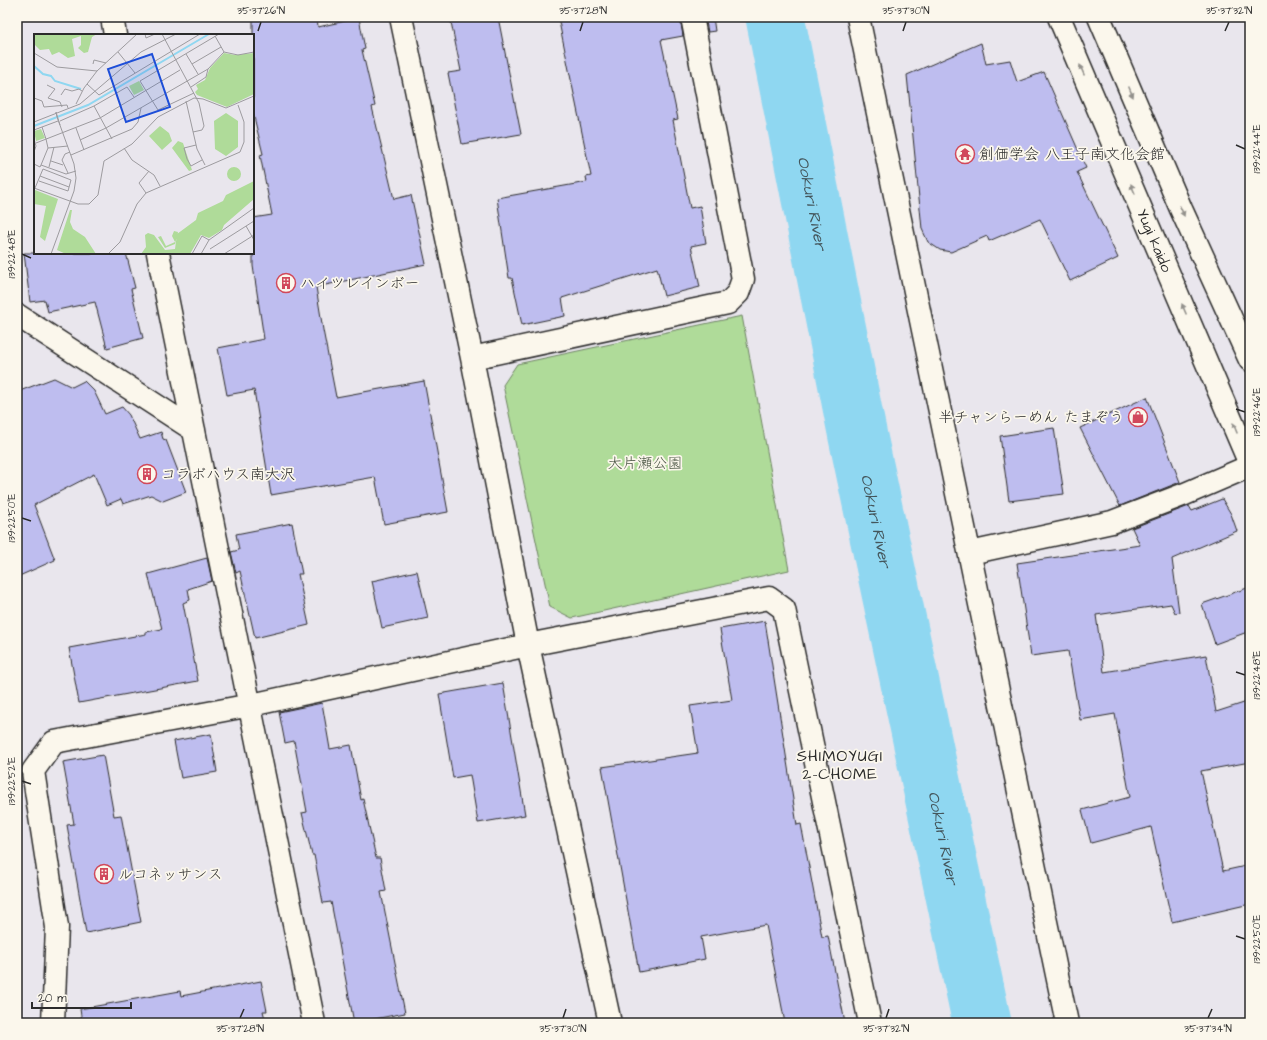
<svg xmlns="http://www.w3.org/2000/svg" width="1267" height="1040" font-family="'Architects Daughter','Klee One',sans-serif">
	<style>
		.green { fill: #afdb99; stroke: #6d8362 }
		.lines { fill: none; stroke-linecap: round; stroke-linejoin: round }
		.river { stroke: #8fd7f1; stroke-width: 59 }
		.building { fill: #bebdef; stroke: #2b2b2b }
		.street-casing { stroke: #2b2b2b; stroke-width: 25 }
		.primary-casing { stroke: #2b2b2b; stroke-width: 25 }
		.street { stroke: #fbf7ec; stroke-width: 22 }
		.primary { stroke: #fbf7ec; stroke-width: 22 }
		.oneway { fill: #93918c }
		.ticks { fill: none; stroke: #2b2b2b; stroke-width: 1.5 }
		.labels { text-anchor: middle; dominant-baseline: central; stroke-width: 3.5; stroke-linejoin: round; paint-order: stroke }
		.poi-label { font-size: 15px; fill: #2b2b2b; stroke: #fbf7ec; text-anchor: start }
		.street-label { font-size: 15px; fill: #2b2b2b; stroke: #fbf7ec }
		.park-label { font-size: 15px; fill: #4c5746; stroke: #fbf7ec }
		.water-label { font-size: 16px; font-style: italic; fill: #44565c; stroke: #fbf7ec }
		.neighbourhood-label { font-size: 16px; letter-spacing: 1px; fill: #2b2b2b; stroke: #fbf7ec }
		.inset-river { fill: none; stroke: #8fd7f1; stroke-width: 2 }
		.inset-road { fill: none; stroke: #9d9b9f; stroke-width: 1 }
		.view { fill: #1d4ed8; fill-opacity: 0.15; stroke: #1d4ed8; stroke-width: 2 }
		.inset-edge { fill: none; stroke: #2b2b2b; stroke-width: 2 }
		.neatline { fill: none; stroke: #2b2b2b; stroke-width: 1.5 }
		.ticks-label { font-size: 10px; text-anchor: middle; fill: #2b2b2b }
	</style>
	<rect width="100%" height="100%" fill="#e9e6ed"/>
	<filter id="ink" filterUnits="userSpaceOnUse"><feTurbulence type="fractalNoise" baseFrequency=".025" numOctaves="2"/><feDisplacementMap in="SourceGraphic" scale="8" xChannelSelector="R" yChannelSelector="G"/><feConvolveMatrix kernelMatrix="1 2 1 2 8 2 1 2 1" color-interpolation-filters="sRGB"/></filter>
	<g filter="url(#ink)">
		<!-- green -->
		<path class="green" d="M 742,316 L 789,570 L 572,618 L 550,607 L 503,385 L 517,364 Z"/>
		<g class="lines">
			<!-- river -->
			<path class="river" id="s1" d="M 775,17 L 858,437 L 982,1023"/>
		</g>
		<!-- building -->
		<path class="building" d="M 253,17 L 317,17 L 318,27 L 359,18 L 365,49 L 362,50 L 375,106 L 372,107 L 394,199 L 411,195 L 426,264 L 316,287 L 323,330 L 336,397 L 424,381 L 448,512 L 384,524 L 375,477 L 271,495 L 254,390 L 227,395 L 218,348 L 264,339 L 253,266 L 253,218 L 272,215 L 260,155 L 263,154 L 253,113 Z
			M 450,17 L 498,17 L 521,134 L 462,144 L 448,73 L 461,71 Z
			M 558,17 L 680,17 L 683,36 L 661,40 L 678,119 L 673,120 L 690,208 L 700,206 L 706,243 L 691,246 L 700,287 L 664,296 L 657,268 L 562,298 L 565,316 L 522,325 L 512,278 L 509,278 L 497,198 L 587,182 L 586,177 L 591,176 Z
			M 705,17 L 713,17 L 715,31 L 708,32 Z
			M 981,43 L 986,64 L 1010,60 L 1017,82 L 1044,72 L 1086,168 L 1077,172 L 1118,258 L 1070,281 L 1040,219 L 989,241 L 987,236 L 951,252 L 940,250 L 928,242 L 922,229 L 907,75 Z
			M 24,253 L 126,253 L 135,288 L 131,289 L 143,338 L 107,348 L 95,302 L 48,312 L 45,300 L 30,302 Z
			M 54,378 L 72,387 L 84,381 L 94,391 L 105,414 L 122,407 L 129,415 L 140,439 L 161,432 L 163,439 L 166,440 L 186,492 L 163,501 L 151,495 L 123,504 L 121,499 L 107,505 L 94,474 L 34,505 L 55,560 L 17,577 L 17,392 Z
			M 1147,397 L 1180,482 L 1120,506 L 1080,428 Z
			M 1054,428 L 1064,494 L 1009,501 L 1000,436 Z
			M 1222,499 L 1231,514 L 1237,531 L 1172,559 L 1179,612 L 1175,613 L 1171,604 L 1096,615 L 1104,672 L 1206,655 L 1216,712 L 1250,701 L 1250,762 L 1201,771 L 1223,871 L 1250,865 L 1250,904 L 1172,922 L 1151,827 L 1091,843 L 1082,810 L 1130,797 L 1115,714 L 1080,720 L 1068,651 L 1031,656 L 1017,563 L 1140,545 L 1132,528 L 1189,506 L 1192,511 Z
			M 292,523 L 302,574 L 298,574 L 309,625 L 255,638 L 240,571 L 236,573 L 231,552 L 239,550 L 236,534 Z
			M 207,558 L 212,581 L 188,589 L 190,600 L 183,603 L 198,681 L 79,703 L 69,648 L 146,634 L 146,632 L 162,629 L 148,574 Z
			M 417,571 L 428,618 L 382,628 L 372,581 Z
			M 1250,587 L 1250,631 L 1215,644 L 1202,604 Z
			M 765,621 L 797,825 L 801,824 L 822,937 L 828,936 L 845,1023 L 785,1023 L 766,925 L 701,937 L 705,959 L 639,972 L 602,767 L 698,753 L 690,706 L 732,700 L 720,629 Z
			M 503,683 L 525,815 L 478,823 L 470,775 L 453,778 L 439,694 Z
			M 322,703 L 330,749 L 351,745 L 361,800 L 363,799 L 376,858 L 380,858 L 386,891 L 381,892 L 405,1013 L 354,1023 L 331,902 L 323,903 L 314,855 L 312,855 L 302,813 L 307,812 L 294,741 L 285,743 L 279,712 Z
			M 211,734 L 217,772 L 181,778 L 174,741 Z
			M 103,755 L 114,816 L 121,815 L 141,922 L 86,933 L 67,825 L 74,824 L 63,762 Z
			M 261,981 L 267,1011 L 263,1011 L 266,1023 L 82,1023 L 80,1009 L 180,991 L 181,996 Z"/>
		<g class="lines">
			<!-- street casing -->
			<g class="street-casing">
				<path id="street" d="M 112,17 L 115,35
					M 401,17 L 472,358 L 528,645 L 610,1023
					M 858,17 L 1067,1023
					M 158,253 L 314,1023
					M 17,315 L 194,430
					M 472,358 L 728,303 L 738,293 L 743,279 L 692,17
					M 970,553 L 1112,522 L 1185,494 L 1250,466
					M 53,1023 L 57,927 L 33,771 L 54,742 L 251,705 L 528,645 L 769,598 L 784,609 L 870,1023"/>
			</g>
			<!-- primary casing -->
			<g class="primary-casing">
				<g id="primary">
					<path id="s2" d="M 1059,17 L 1250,464"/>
					<path d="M 1099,17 L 1181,209 L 1250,360"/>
				</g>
			</g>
			<!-- street -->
			<use href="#street" class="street"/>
			<!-- primary -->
			<use href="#primary" class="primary"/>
		</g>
		<!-- one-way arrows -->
		<defs><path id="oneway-solid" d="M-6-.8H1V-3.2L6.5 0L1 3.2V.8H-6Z"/></defs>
		<g class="oneway">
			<use href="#oneway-solid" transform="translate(1082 70) rotate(-113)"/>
			<use href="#oneway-solid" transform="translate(1131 92) rotate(67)"/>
			<use href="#oneway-solid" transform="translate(1133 189) rotate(-113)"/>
			<use href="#oneway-solid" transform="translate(1182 211) rotate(66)"/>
			<use href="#oneway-solid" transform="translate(1184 309) rotate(-113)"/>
			<use href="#oneway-solid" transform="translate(1235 428) rotate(-112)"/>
		</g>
	</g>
	<!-- ticks -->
	<path class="ticks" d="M 258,31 L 261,22M 580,31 L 583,22M 903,31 L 906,22M 1225,31 L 1229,22M 1236,145 L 1245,149M 22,254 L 31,258M 1236,409 L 1245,412M 22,518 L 31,521M 1236,672 L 1245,675M 22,781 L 31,784M 1236,936 L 1245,939M 240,1018 L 244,1009M 563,1018 L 566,1009M 886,1018 L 889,1009M 1208,1018 L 1212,1009"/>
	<!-- icons -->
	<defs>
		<g id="temple-ring" transform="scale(1)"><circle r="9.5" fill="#fbf7ec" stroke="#d1495b" stroke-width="1.5"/><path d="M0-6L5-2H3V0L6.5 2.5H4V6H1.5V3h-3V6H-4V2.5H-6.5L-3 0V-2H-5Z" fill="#d1495b"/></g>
		<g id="building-ring" transform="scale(1)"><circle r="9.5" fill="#fbf7ec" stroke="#d1495b" stroke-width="1.5"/><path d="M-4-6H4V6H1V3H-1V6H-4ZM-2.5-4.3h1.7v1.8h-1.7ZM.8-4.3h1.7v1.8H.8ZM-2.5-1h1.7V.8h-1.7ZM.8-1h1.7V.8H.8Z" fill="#d1495b"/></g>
		<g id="shop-ring" transform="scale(1)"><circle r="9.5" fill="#fbf7ec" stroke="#d1495b" stroke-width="1.5"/><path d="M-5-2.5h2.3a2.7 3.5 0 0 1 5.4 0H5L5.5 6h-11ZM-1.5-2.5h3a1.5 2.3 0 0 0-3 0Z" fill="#d1495b"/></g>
	</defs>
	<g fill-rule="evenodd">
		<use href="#temple-ring" x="965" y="154"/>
		<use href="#building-ring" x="286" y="283"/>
		<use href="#shop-ring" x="1138" y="417"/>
		<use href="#building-ring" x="147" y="474"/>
		<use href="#building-ring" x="104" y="874"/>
	</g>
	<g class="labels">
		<!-- poi labels -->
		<g class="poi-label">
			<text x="979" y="154">創価学会 八王子南文化会館</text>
			<text x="300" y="283">ハイツレインボー</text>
			<text x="1124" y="417" text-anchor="end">半チャンらーめん たまぞう</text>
			<text x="161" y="474">コラボハウス南大沢</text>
			<text x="118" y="874">ルコネッサンス</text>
		</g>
		<!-- street labels -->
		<g class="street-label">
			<text stroke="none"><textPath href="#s2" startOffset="243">Yugi kaido</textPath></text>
		</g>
		<!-- park labels -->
		<g class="park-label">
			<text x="645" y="463">大片瀬公園</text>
		</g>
		<!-- water labels -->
		<g class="water-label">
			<text stroke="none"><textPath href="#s1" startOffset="190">Ookuri River</textPath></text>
			<text stroke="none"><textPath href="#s1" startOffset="514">Ookuri River</textPath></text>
			<text stroke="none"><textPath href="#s1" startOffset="838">Ookuri River</textPath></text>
		</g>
		<!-- neighbourhood labels -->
		<g class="neighbourhood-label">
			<text x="840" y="756">SHIMOYUGI<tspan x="840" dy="18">2-CHOME</tspan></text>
		</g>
	</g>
	<!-- overview -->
	<g transform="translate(34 34)">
		<rect width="220" height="220" fill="#e9e6ed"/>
		<path d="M 0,0 L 63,0 L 58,3 L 54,18 L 50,19 L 44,14 L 47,11 L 47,2 L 38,5 L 41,22 L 34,24 L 25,18 L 18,21 L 15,15 L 6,16 L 0,10 ZM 190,19 L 201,21 L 220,19 L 220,60 L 193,73 L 163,61 L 161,58 L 164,55 L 162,51 L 171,46 L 176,34 ZM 105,47 L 110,56 L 100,61 L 95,52 ZM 192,79 L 204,87 L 204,113 L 192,122 L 181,115 L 180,87 ZM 126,92 L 135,99 L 138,107 L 128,116 L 115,102 ZM 7,95 L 11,104 L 2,107 L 0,97 ZM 144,107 L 149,109 L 158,136 L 155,137 L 138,114 ZM193 140a7 7 0 1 1 14 0a7 7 0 1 1-14 0ZM 0,147 L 1,156 L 24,165 L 11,207 L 6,203 L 12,172 L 0,170 ZM 220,147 L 220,165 L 190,191 L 188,196 L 175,204 L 167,201 L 156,220 L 107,220 L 112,213 L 111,201 L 114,199 L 120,201 L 131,216 L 141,215 L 143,200 L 162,186 L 164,179 L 189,167 L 192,161 ZM 36,176 L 38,176 L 36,188 L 39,195 L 51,203 L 62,220 L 32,220 L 23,216 ZM 140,197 L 144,198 L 141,210 L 131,214 L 124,203 L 127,202 L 132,212 L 141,208 L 138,202 Z" fill="#afdb99"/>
		<path class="inset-river" d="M 0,32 L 9,40 L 17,42 L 21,47 L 47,55M 0,92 L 54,71 L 175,0"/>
		<path class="inset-road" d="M 111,0 L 112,4 L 121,0M 128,0 L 165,69 L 170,92 L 168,96 L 159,98M 181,2 L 190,18M 84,18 L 101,39M 0,19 L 23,33 L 63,37M 152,20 L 164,40M 59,30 L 60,26 L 72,29M 158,30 L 187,13M 53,50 L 65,61 L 166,0M 13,51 L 21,55 L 14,64 L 26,68 L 28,73M 157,53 L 172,43 L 174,35M 160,59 L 124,76 L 106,47 L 185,0M 27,61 L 31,55 L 38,57 L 45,55 L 48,57M 0,64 L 8,67 L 10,73 L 33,71 L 34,74M 152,67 L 163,115 L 171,131M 42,70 L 50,54 L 63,37 L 103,0M 60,72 L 78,105M 26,87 L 60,72 L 93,53 L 100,63M 0,88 L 46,70 L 107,18 L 142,0M 8,93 L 12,105M 42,94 L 50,116M 0,96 L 24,87M 0,105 L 2,112 L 0,118M 46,106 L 72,94 L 174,35 L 190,18 L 204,21 L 220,18M 2,109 L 66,84 L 146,36M 162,111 L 150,114 L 153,125 L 157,132 L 168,126M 14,114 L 34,112M 90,114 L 98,126 L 120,141 L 126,152M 37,121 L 98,95 L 104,88 L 107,74M 17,127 L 29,131M 0,130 L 6,133 L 7,131 L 14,114 L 12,105M 7,131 L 32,140 L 42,137M 15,133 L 20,113M 34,139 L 28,126 L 31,120 L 36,118M 6,142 L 35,153M 0,154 L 44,170 L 55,170 L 64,161 L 70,127 L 98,110 L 124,83 L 160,64 L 169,65 L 192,74 L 220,62M 1,154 L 9,135 L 37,146 L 34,157 L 5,147M 112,159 L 105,149 L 115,137M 212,192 L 220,206M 176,215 L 220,187M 17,220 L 40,157 L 42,144 L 40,130 L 23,83 L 22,78 L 26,91M 74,220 L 86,208 L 103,170 L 112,159 L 206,118 L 210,108 L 210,88 L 204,71M 158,220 L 168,202 L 175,206M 167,220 L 175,206 L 220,174M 190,220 L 220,201"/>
		<path class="view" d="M 118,20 L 136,73 L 92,88 L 74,35 Z"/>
		<rect width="220" height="220" class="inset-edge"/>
	</g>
	<!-- margin -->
	<rect width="1267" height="1040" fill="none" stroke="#fbf7ec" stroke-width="44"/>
	<!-- scale -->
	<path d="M32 1002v6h99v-6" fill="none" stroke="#2b2b2b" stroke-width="2"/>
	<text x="38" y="1002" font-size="12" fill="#2b2b2b" stroke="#fbf7ec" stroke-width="3" paint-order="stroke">20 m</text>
	<rect x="22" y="22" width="1223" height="996" class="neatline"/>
	<g class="ticks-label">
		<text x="261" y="14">35°37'26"N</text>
		<text x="583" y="14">35°37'28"N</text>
		<text x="906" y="14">35°37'30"N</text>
		<text x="1229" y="14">35°37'32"N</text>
		<text transform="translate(1256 149) rotate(-90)" y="4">139°22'44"E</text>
		<text transform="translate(11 254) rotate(-90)" y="4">139°22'48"E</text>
		<text transform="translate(1256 412) rotate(-90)" y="4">139°22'46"E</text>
		<text transform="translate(11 518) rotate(-90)" y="4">139°22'50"E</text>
		<text transform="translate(1256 675) rotate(-90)" y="4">139°22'48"E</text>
		<text transform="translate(11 781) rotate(-90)" y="4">139°22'52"E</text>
		<text transform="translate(1256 939) rotate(-90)" y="4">139°22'50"E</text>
		<text x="240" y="1032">35°37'28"N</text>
		<text x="563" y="1032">35°37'30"N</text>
		<text x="886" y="1032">35°37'32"N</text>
		<text x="1208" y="1032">35°37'34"N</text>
	</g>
</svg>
